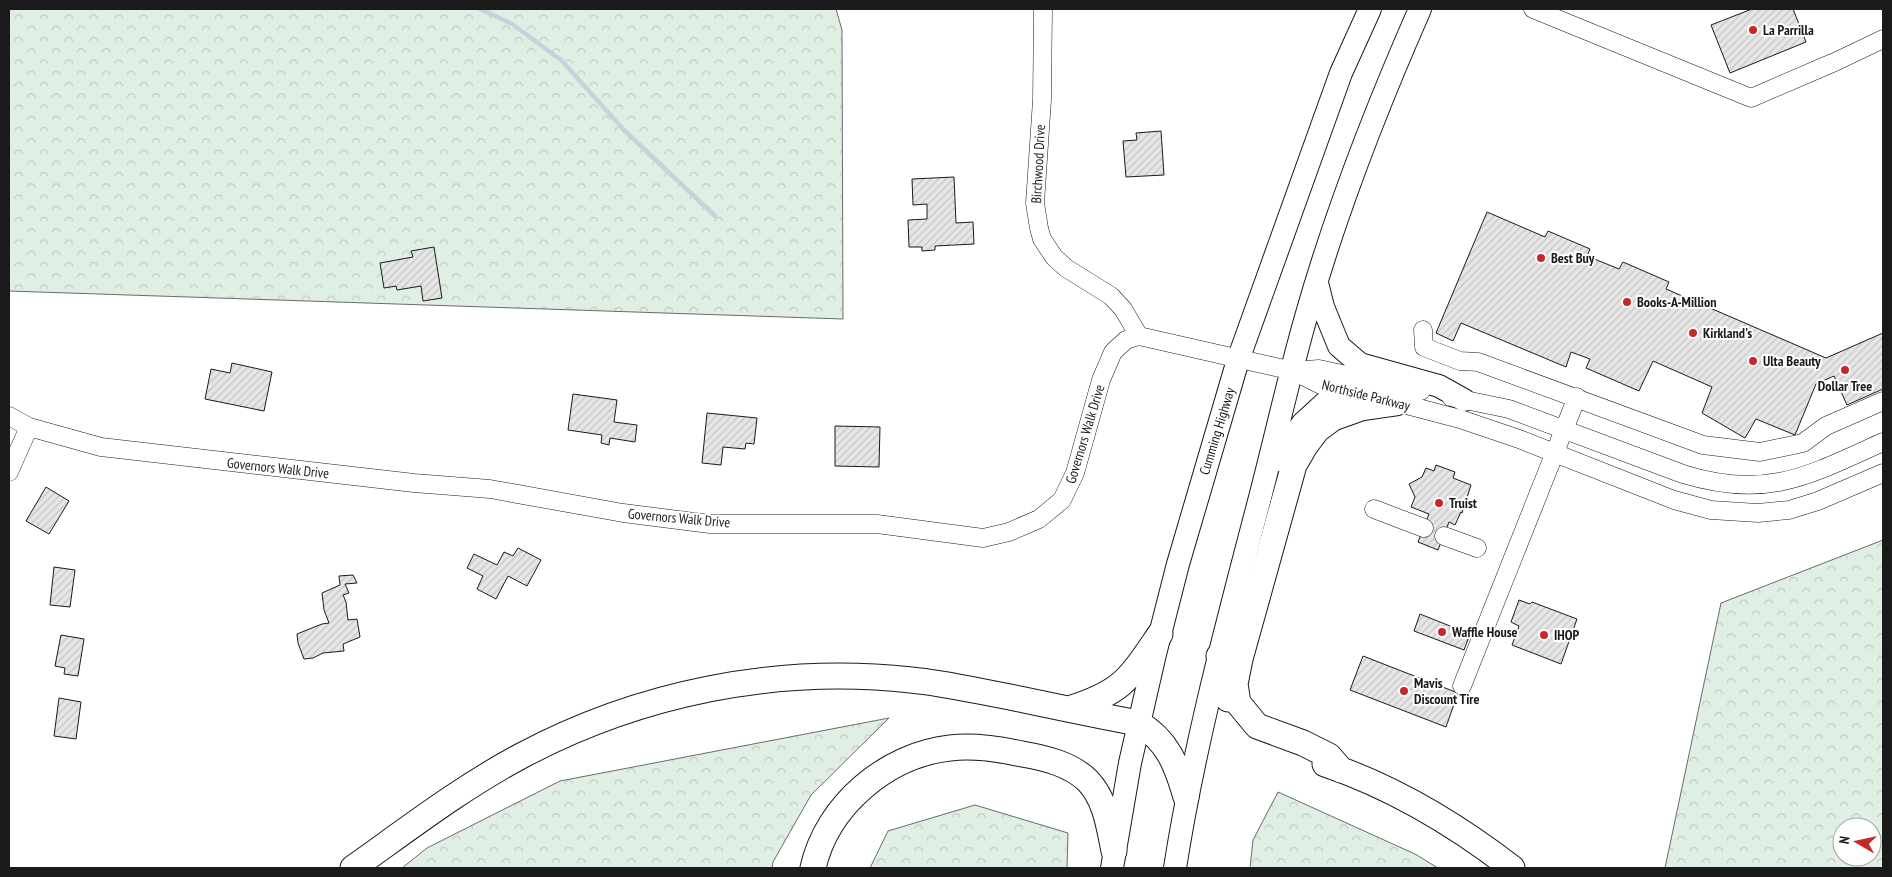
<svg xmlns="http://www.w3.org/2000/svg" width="1892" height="877" font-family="'PT Sans Narrow',sans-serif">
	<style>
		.forest { fill: url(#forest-crowns); stroke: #6a6a6a; fill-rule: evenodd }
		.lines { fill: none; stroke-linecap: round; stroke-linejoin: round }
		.stream { stroke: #c6d2dc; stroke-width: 4.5 }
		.building { fill: url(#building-hatch); stroke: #1a1a1a }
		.minor-casing { stroke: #1a1a1a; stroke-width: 19 }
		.major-casing { stroke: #1a1a1a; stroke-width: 24 }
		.highway-casing { stroke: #1a1a1a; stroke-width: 27 }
		.minor { stroke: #fff; stroke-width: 18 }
		.major { stroke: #fff; stroke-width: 22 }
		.highway { stroke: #fff; stroke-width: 25 }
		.poi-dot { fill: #c62828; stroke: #fff; stroke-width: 2 }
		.labels { text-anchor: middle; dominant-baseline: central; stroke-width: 4; stroke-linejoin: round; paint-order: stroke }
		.poi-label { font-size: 14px; font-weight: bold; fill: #1a1a1a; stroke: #fff; text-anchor: start }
		.street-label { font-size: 14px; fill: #1a1a1a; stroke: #fff }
	</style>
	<defs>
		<pattern id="forest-crowns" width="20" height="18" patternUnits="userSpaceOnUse" patternTransform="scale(1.25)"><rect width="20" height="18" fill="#e0efe3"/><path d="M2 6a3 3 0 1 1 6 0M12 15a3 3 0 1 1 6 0" fill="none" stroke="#c0ccc2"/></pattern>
		<pattern id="building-hatch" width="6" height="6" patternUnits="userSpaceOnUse" patternTransform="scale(1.25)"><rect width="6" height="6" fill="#e6e6e6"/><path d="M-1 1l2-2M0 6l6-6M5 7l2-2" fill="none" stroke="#c5c5c5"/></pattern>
	</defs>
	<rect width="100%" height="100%" fill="#fff"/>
	<!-- forest -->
	<path class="forest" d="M 9,9 L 836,9 L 842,30 L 843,319 L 9,291 Z
		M 1883,540 L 1883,868 L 1665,868 L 1721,603 ZM 1842,827 L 1872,827 L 1872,857 L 1842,857 Z
		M 889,718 L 811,795 L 773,862 L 772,868 L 402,868 L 427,848 L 560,781 Z
		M 1278,792 L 1415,854 L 1438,868 L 1250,868 L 1253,840 Z
		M 975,805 L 1068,833 L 1067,868 L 870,868 L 888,831 Z"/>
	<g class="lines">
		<!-- stream -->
		<path class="stream" d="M 480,9 L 512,24 L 561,60 L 624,130 L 715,216"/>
	</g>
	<!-- building -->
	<path class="building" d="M 1752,9 L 1793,9 L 1806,42 L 1730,73 L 1711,25 Z
		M 1161,131 L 1164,175 L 1126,177 L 1123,141 L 1137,140 L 1136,133 Z
		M 954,177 L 956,223 L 973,222 L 974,244 L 935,246 L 935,250 L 922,251 L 922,247 L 909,247 L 908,220 L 927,219 L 927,204 L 913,205 L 912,179 Z
		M 1487,212 L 1545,237 L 1548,231 L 1590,249 L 1587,256 L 1619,269 L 1623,262 L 1669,282 L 1666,289 L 1826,358 L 1883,333 L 1883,389 L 1847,405 L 1834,376 L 1816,384 L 1795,435 L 1756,419 L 1745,438 L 1702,413 L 1712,387 L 1653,361 L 1639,391 L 1586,368 L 1590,359 L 1571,352 L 1566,367 L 1461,323 L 1453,341 L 1436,333 Z
		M 434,247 L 442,298 L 423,301 L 421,286 L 397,290 L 396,286 L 384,288 L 380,263 L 413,257 L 411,251 Z
		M 232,363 L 272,372 L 264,411 L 205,399 L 211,369 L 230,373 Z
		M 573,394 L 617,400 L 614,422 L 637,425 L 635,442 L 610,438 L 609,445 L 601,443 L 602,435 L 568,430 Z
		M 707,413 L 757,418 L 754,444 L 746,443 L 745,449 L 723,447 L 721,465 L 702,463 Z
		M 835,426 L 880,427 L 879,467 L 835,466 Z
		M 1436,465 L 1455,472 L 1453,478 L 1471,485 L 1462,513 L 1461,512 L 1455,525 L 1449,522 L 1438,550 L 1418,542 L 1429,514 L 1411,507 L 1415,497 L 1409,484 L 1422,477 L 1426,468 L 1434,471 Z
		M 46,487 L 69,501 L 49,534 L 26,521 Z
		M 518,548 L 541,560 L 527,586 L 508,576 L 496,599 L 477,589 L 483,576 L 467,568 L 474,554 L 497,565 L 504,552 L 513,556 Z
		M 54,567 L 75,570 L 70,607 L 50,605 Z
		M 353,575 L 357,583 L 345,584 L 349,593 L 343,595 L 346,602 L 348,620 L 357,619 L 360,637 L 343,644 L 344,651 L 323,653 L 313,658 L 304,659 L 298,643 L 297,634 L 322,624 L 329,623 L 324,610 L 322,593 L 340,585 L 339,576 Z
		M 1519,600 L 1530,604 L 1532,602 L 1577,619 L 1561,664 L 1512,645 L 1519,626 L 1511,622 Z
		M 1420,614 L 1470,634 L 1464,650 L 1414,631 Z
		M 61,635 L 84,639 L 78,676 L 64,674 L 65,668 L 55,666 Z
		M 1363,656 L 1458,693 L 1446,727 L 1350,690 Z
		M 59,698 L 81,702 L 76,739 L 54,736 Z"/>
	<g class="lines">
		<!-- minor casing -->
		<g class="minor-casing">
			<path id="minor" d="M 1043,9 L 1042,100 L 1035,203 L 1039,228 L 1042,239 L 1054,257 L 1066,268 L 1111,296 L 1123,309 L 1139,336
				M 1533,9 L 1751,98 L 1837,61 L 1883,39
				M 1423,330 L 1424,347 L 1460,361 L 1478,362 L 1703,445 L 1760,452 L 1803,443 L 1826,426 L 1883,401
				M 1294,371 L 1319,369 L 1421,391
				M 1451,397 L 1509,409 L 1683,474 C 1767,500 1808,476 1883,442
				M 9,416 L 29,427 L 101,447 L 414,483 L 490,489 L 623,513 L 710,524 L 877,524 L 983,538 L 1009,532 L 1039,519 L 1062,500 L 1075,473 L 1101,380 L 1113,352 L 1126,340 L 1139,336 L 1293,371 L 1321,385 L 1357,392 L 1460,419 L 1519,439 L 1674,500 L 1711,510 L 1758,513 L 1789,510 L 1818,501 L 1883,473
				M 9,472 L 29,427
				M 1374,509 L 1424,528
				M 1444,536 L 1477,548
				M 1462,686 L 1577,397"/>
		</g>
		<!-- major casing -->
		<g class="major-casing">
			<path id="major" d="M 1317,283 L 1323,307 L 1339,346 L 1360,364 L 1439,386 L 1464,400
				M 1274,461 L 1277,459 L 1303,423 L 1327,401 L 1348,391
				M 1112,868 L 1130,763 L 1155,654 L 1178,564 L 1238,360 L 1341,73 L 1370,9
				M 1175,868 C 1194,746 1226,628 1257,509 C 1274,445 1288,380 1306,317 C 1336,211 1376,109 1420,9"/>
		</g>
		<!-- highway casing -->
		<g class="highway-casing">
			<path id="highway" d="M 1219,656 L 1228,699
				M 1069,709 C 1123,692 1129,679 1160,634
				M 1325,764 C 1393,787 1455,824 1512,868
				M 1341,770 L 1329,756 L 1303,743 L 1257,726 L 1238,703 L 1235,684 L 1240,659 L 1294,465 L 1305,446 L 1317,430 L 1333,418 L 1361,408 L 1396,403
				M 353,868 C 408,829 461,788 521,756 C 639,693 777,665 911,680 C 944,683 977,691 1010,697 C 1053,706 1095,715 1138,723 C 1168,740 1177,766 1186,797
				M 813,868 C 827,805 887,755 950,748 C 975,745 999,749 1022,754 C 1045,758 1071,764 1088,781 C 1106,800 1109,827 1114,851"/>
		</g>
		<!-- minor -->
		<use href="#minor" class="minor"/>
		<!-- major -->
		<use href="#major" class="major"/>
		<!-- highway -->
		<use href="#highway" class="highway"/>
	</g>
	<!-- markers -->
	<g class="poi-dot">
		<circle cx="1753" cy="30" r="5"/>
		<circle cx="1541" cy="258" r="5"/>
		<circle cx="1627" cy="302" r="5"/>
		<circle cx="1693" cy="333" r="5"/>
		<circle cx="1753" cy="361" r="5"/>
		<circle cx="1845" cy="370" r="5"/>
		<circle cx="1439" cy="503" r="5"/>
		<circle cx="1442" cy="632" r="5"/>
		<circle cx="1544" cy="635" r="5"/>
		<circle cx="1404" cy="691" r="5"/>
	</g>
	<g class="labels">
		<!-- poi labels -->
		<g class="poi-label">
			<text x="1763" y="30">La Parrilla</text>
			<text x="1551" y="258">Best Buy</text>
			<text x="1637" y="302">Books-A-Million</text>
			<text x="1703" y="333">Kirkland's</text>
			<text x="1763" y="361">Ulta Beauty</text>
			<text x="1845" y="386" text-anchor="middle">Dollar Tree</text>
			<text x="1449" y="503">Truist</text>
			<text x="1452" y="632">Waffle House</text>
			<text x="1554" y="635">IHOP</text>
			<text x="1414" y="683">Mavis<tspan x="1414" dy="16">Discount Tire</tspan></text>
		</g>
		<!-- street labels -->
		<g class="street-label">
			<text transform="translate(1038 164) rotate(-87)">Birchwood Drive</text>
			<text transform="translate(1366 395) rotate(14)">Northside Parkway</text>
			<text transform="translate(1217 431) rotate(-73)">Cumming Highway</text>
			<text transform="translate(1085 434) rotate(-73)">Governors Walk Drive</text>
			<text transform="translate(278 468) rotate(6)">Governors Walk Drive</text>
			<text transform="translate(679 518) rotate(5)">Governors Walk Drive</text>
		</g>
	</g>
	<!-- border -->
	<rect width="1892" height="877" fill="none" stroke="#1a1a1a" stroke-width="20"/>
	<!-- north arrow -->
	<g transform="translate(1857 842) rotate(279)"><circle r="24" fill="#ffffff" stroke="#a3a3a3"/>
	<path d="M0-4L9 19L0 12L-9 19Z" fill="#c62828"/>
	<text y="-8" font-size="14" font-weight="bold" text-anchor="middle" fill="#1a1a1a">N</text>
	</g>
</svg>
